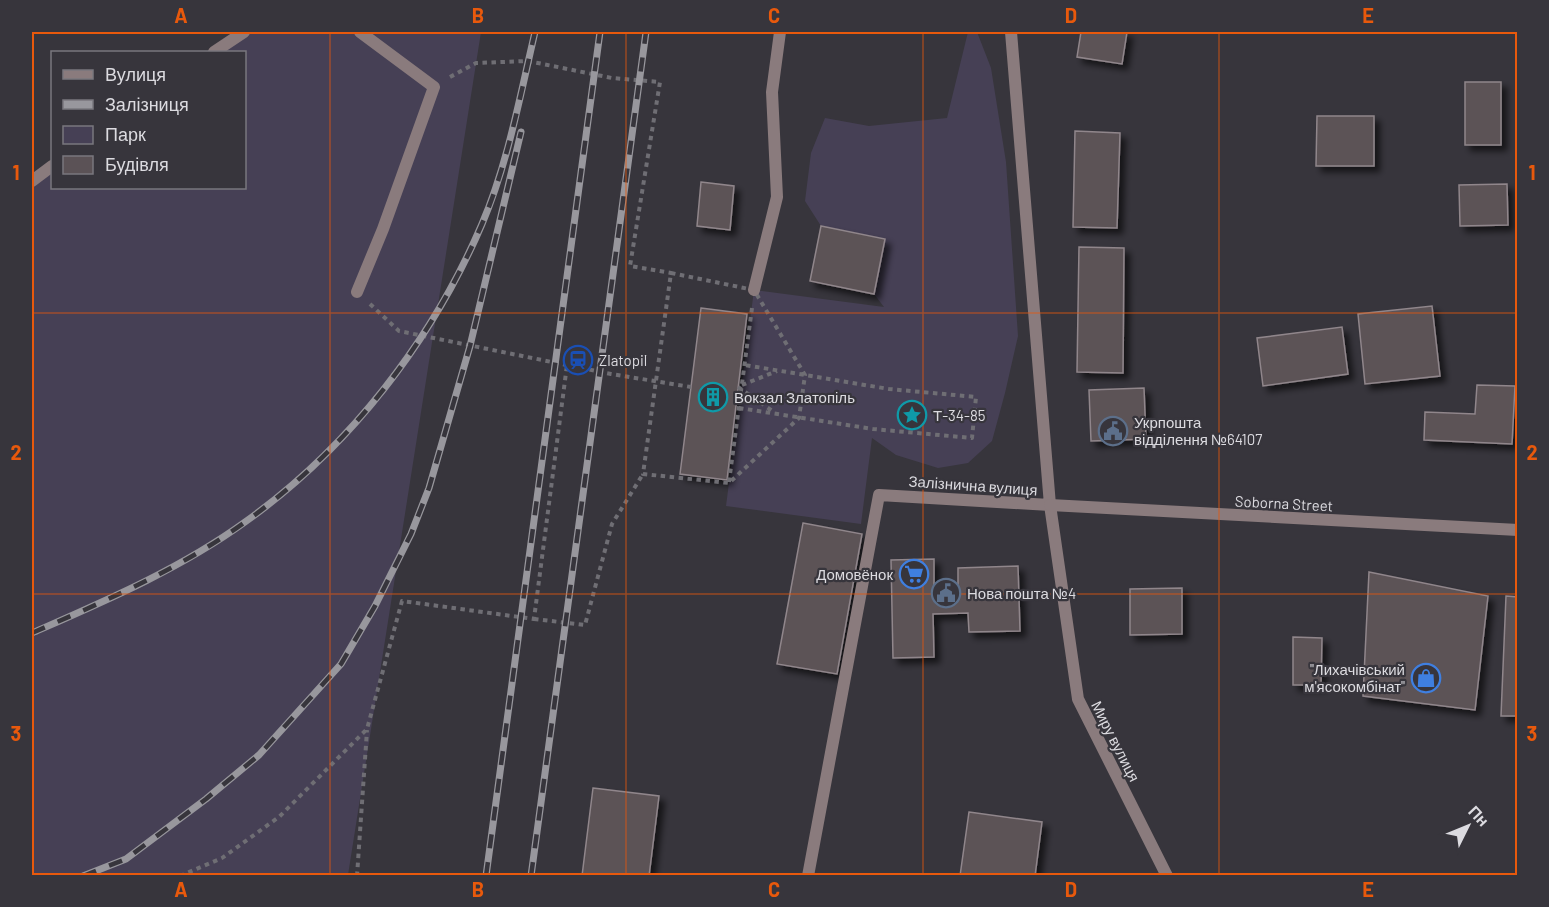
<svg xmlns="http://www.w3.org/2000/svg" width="1549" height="907" font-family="Barlow,sans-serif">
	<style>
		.green { fill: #464055 }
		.building { fill: #5b5256; stroke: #90868b; stroke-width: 1.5; filter: url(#shadow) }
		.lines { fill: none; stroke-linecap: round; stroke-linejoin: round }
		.path { stroke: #6f6e74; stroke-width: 4; stroke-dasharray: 4.5 4.5; stroke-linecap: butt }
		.minor { stroke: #8a7b7d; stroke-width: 12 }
		.tertiary { stroke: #8a7b7d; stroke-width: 12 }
		.rail-casing { stroke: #98979d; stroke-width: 7 }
		.rail { stroke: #37353c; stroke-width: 4.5; stroke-dasharray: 14; stroke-linecap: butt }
		.grid { fill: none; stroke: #e8590c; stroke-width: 1.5; stroke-opacity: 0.55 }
		.labels { text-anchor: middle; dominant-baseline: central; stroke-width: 4.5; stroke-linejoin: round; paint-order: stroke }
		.poi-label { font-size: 15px; fill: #dcdbe0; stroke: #37353c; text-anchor: start }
		.street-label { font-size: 15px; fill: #dcdbe0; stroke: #37353c }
		.neatline { fill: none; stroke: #e8590c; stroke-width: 2 }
		.grid-label { font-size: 20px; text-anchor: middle; font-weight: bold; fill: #e8590c }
	</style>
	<defs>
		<filter id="shadow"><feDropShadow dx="5.5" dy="5.5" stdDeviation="3" flood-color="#0009"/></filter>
	</defs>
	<rect width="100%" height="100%" fill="#37353c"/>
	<!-- green -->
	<path class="green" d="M 244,32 L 481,32 L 348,875 L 32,876 L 32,181 L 52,166 L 52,188 L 244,188 L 244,52 L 214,52 Z
		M 968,32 L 977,32 L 991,68 L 1006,162 L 1018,336 L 1005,393 L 992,441 L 968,463 L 938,468 L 896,455 L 872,438 L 861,524 L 726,506 L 754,290 L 884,307 L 874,294 L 885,239 L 821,226 L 805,201 L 811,153 L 825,118 L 869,126 L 947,118 Z"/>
	<!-- building -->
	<path class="building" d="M 1081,32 L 1127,32 L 1122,64 L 1077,57 Z
		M 1465,82 L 1501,82 L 1501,145 L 1465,145 Z
		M 1317,116 L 1374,116 L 1374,166 L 1316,166 Z
		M 1075,131 L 1120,133 L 1117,228 L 1073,227 Z
		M 701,182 L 734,186 L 730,230 L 697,226 Z
		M 1507,184 L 1508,225 L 1460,226 L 1459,185 Z
		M 821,226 L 885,239 L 874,294 L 810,281 Z
		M 1079,247 L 1124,248 L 1123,373 L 1077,372 Z
		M 1432,306 L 1440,376 L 1365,384 L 1358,314 Z
		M 701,308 L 747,314 L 727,480 L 680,474 Z
		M 1342,327 L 1348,374 L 1263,386 L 1257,338 Z
		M 1477,385 L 1515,386 L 1512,444 L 1424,440 L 1425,412 L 1475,414 Z
		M 1144,388 L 1146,439 L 1091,441 L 1089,390 Z
		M 803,523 L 862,534 L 837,674 L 777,664 Z
		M 934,559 L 934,585 L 958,584 L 958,568 L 1018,566 L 1020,631 L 969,632 L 968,613 L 933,614 L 934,657 L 893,658 L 891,560 Z
		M 1369,572 L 1488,596 L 1475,710 L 1363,696 Z
		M 1182,588 L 1182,634 L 1130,635 L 1130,589 Z
		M 1506,596 L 1518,597 L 1518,716 L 1501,716 Z
		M 1293,637 L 1322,638 L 1321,685 L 1293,685 Z
		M 593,788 L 659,796 L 649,876 L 582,876 Z
		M 969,812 L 1042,822 L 1035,876 L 960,876 Z"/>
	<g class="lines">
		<!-- path -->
		<path class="path" d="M 450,77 L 476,63 L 528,61 L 612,78 L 660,82 L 630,266 L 671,273
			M 671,273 L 754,290 L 805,375 L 799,418 L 729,483 L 643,474 Z
			M 370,304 L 399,331 L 611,374 L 691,387
			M 742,385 L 777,371
			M 738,387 L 774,412
			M 739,408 L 873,429 L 972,438 L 976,397 L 889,389 L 745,365
			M 729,482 L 752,308
			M 534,619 L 585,625 L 612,524 L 643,474
			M 180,876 L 222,858 L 279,817 L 367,729 L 402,601 L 534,619 L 567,365
			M 357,876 L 367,730"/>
		<!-- minor -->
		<path class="minor" d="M 214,52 L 244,32
			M 32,181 L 52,166
			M 754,290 L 777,197 L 772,92 L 780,32
			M 357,292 L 383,229 L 434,87 L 360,32
			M 1050,505 L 1078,699 L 1167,876
			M 808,876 L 879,495 L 1050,505 L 1011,32"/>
		<!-- tertiary -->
		<path class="tertiary" d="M 1050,505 L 1518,530"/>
		<!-- rail casing -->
		<g class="rail-casing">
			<path id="rail" d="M 32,633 C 105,601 180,569 245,522 C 349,448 432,341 482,224 C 508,163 520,96 535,32
				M 83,876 L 126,859 L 206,799 L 259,755 L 341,664 L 375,606 L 411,534 L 429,488 L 470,346 L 521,132
				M 486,876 L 600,32
				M 531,876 L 646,32"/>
		</g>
		<!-- rail -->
		<use href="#rail" class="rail"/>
	</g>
	<!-- grid -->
	<path class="grid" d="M 330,32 L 330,876M 626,32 L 626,876M 923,32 L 923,876M 1219,32 L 1219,876M 32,313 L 1518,313M 32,594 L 1518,594"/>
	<!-- icons -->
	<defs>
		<g id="station-ring" transform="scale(1.5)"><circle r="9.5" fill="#37353c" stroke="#1a4fb4" stroke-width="1.5"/><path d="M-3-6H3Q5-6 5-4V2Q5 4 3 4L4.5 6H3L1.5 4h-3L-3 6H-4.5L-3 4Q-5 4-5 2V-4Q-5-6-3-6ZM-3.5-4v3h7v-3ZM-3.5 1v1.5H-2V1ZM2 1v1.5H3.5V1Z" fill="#1a4fb4"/></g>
		<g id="building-ring" transform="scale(1.5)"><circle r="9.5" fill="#37353c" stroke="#0f9aa8" stroke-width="1.5"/><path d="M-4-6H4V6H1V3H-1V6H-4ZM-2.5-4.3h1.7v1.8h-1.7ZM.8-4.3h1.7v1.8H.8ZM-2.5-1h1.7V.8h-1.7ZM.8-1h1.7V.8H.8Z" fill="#0f9aa8"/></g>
		<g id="sight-ring" transform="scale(1.5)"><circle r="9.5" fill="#37353c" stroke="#0f9aa8" stroke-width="1.5"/><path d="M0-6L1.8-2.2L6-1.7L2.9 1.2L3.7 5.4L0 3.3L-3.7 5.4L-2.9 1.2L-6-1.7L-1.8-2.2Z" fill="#0f9aa8"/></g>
		<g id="civic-ring" transform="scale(1.5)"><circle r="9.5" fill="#37353c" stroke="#5c6f8a" stroke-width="1.5"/><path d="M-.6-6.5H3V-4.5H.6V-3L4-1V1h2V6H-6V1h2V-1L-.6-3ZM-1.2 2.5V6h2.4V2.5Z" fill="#5c6f8a"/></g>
		<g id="supermarket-ring" transform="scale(1.5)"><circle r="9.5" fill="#37353c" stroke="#3f7fe0" stroke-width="1.5"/><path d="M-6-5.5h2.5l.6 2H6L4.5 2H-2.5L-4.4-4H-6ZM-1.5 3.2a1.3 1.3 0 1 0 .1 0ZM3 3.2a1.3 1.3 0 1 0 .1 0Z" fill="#3f7fe0"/></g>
		<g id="shop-ring" transform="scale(1.5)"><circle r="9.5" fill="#37353c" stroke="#3f7fe0" stroke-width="1.5"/><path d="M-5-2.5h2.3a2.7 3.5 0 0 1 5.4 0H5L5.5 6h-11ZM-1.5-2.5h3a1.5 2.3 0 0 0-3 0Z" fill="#3f7fe0"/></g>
	</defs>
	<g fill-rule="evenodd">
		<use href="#station-ring" x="578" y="360"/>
		<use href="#building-ring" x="713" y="397"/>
		<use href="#sight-ring" x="912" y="415"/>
		<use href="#civic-ring" x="1113" y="431"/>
		<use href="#supermarket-ring" x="914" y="574"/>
		<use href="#civic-ring" x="946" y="593"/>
		<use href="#shop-ring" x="1426" y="678"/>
	</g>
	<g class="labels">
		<!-- poi labels -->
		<g class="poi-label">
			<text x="599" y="360">Zlatopil</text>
			<text x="734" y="397">Вокзал Златопіль</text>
			<text x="933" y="415">Т-34-85</text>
			<text x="1134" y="422">Укрпошта<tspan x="1134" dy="17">відділення №64107</tspan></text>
			<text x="893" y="574" text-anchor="end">Домовёнок</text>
			<text x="967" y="593">Нова пошта №4</text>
			<text x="1405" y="669" text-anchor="end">"Лихачівський<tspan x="1405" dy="17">м'ясокомбінат"</tspan></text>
		</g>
		<!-- street labels -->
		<g class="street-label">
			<text transform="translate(973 485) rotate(4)">Залізнична вулиця</text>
			<text transform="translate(1284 503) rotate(3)">Soborna Street</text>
			<text transform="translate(1116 741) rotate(63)">Миру вулиця</text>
		</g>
	</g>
	<!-- border -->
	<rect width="1549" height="907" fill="none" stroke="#37353c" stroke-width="66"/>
	<!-- legend -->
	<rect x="51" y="51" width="195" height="138" fill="#37353c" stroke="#79777e" stroke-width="1.5"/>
	<rect x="63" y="70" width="30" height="9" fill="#8a7b7d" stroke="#79777e" stroke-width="1.5"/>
	<text x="105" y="81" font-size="18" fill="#dcdbe0">Вулиця</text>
	<rect x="63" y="100" width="30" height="9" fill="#98979d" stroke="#79777e" stroke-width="1.5"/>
	<text x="105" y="111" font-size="18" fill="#dcdbe0">Залізниця</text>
	<rect x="63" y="126" width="30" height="18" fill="#464055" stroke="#79777e" stroke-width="1.5"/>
	<text x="105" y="141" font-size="18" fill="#dcdbe0">Парк</text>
	<rect x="63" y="156" width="30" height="18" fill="#5b5256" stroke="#79777e" stroke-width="1.5"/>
	<text x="105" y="171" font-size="18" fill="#dcdbe0">Будівля</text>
	<!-- north arrow -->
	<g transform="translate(1468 826) rotate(47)" stroke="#37353c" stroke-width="4.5" paint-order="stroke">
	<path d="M0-4.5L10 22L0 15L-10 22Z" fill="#dcdbe0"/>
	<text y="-9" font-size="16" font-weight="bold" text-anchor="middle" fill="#dcdbe0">Пн</text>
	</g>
	<rect x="33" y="33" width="1483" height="841" class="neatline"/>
	<g class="grid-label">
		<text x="181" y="23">A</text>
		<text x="478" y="23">B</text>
		<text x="774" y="23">C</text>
		<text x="1071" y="23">D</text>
		<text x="1368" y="23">E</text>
		<text x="16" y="180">1</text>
		<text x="1532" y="180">1</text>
		<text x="16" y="460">2</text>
		<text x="1532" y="460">2</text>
		<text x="16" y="741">3</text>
		<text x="1532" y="741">3</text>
		<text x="181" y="897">A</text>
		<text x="478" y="897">B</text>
		<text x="774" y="897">C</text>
		<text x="1071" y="897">D</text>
		<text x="1368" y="897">E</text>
	</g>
</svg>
